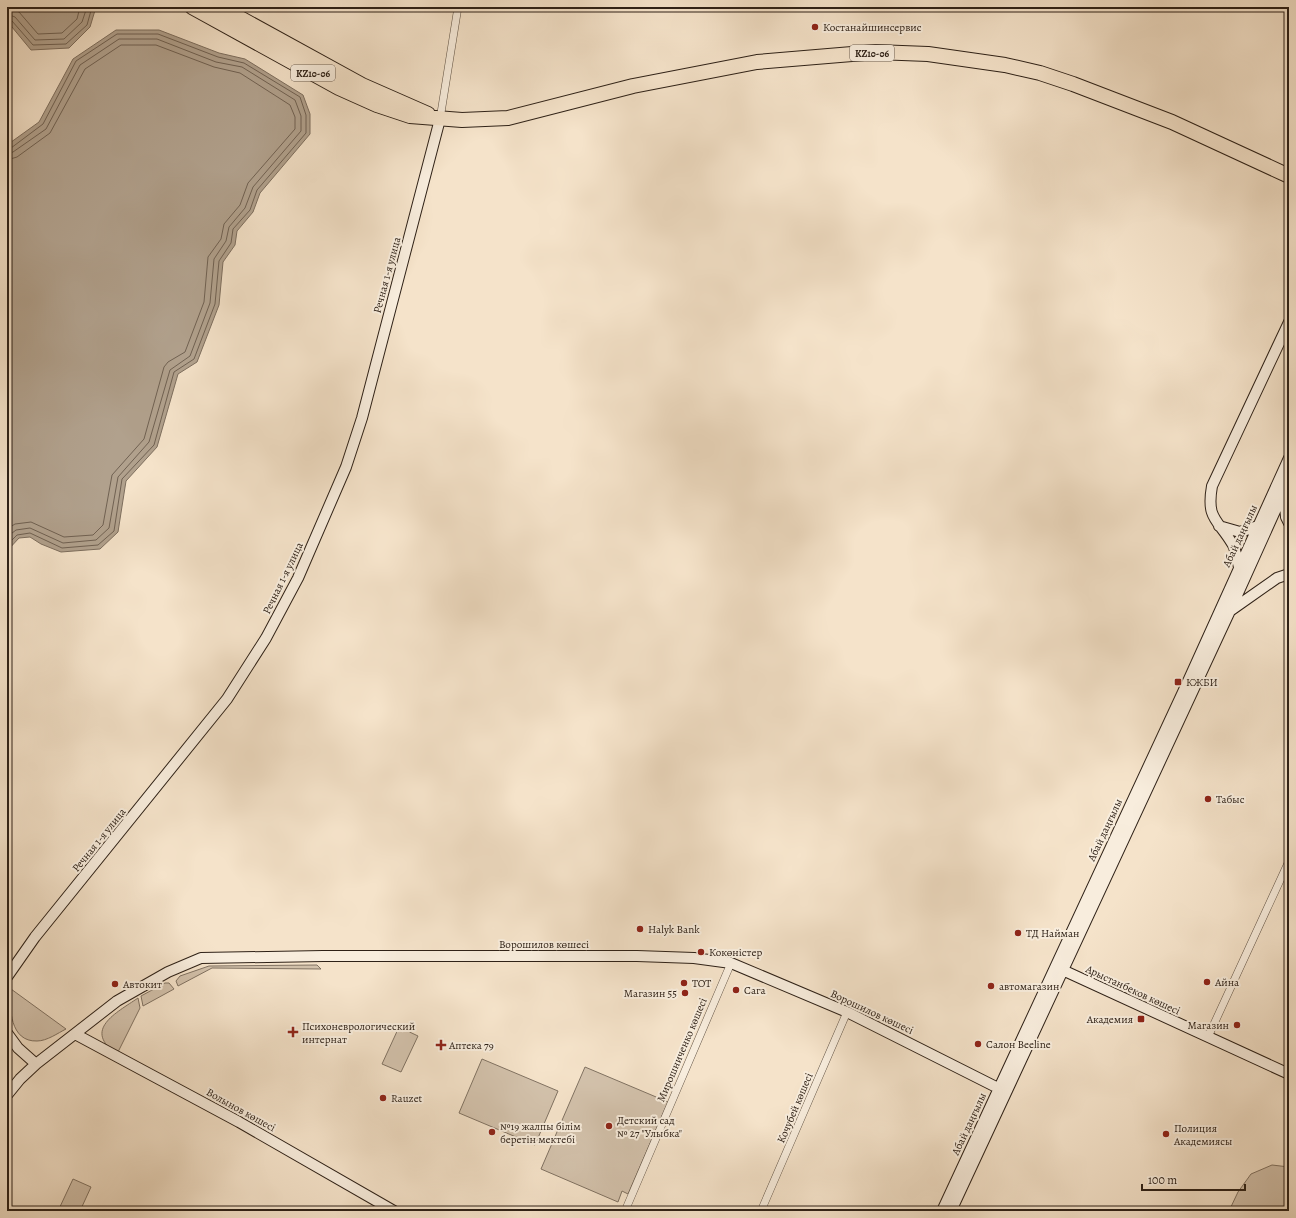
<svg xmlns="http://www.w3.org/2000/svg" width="1296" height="1218" font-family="Alegreya,serif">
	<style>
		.grass { fill: #d3c2ac; stroke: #807262 }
		.water { fill: #b1a18d; stroke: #7d6e5e }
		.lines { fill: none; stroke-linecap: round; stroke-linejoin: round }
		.shore { stroke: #706152; stroke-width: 1 }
		.street-casing { stroke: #605244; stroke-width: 8 }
		.secondary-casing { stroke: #2e2117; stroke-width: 12 }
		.highway-casing { stroke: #2e2117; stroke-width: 16 }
		.street { stroke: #f8eddd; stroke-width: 7 }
		.secondary { stroke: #f8eddd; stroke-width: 10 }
		.highway { stroke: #f5e3ca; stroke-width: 14 }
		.poi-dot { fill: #8f2418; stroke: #f8eddd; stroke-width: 1.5 }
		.labels { text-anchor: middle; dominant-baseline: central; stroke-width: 4; stroke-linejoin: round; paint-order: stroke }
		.shield { fill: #f8eddd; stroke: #6b5e52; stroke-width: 1 }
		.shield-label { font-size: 10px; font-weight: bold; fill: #2e2117 }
		.poi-label { font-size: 11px; fill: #2e2117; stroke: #f8eddd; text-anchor: start }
		.street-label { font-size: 11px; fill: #2e2117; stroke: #f8eddd }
	</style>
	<rect width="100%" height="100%" fill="#f5e3ca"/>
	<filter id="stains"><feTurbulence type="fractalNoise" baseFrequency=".005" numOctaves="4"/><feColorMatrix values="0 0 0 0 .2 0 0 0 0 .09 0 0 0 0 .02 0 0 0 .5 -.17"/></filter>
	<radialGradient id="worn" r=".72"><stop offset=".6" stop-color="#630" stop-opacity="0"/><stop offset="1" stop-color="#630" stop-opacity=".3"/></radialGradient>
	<!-- grass -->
	<path class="grass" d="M 317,965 L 321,969 L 212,968 L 178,986 L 176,981 L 180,976 L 209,966 Z
		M 165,983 L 169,983 L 174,989 L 143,1006 L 141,996 Z
		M 11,989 L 66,1029 C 58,1033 47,1041 37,1041 C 10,1042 9,1008 11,989 Z
		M 138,998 L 140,1008 L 117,1054 C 82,1030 116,1013 138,998 Z
		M 399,1027 L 418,1036 L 401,1072 L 382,1064 Z
		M 482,1059 L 558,1091 L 535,1145 L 459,1113 Z
		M 585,1067 L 668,1102 L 628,1194 L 622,1191 L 618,1202 L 541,1169 Z
		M 1272,1165 L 1289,1167 L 1289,1211 L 1229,1211 L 1238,1192 L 1251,1174 Z
		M 73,1179 L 91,1187 L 80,1211 L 58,1211 Z"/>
	<!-- water -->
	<path class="water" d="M 7,7 L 96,7 L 90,27 L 69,48 L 31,50 L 7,21 Z
		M 116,30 L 159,30 L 219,53 L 245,59 L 303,95 L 310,114 L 310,134 L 260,193 L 253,212 L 237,231 L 235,245 L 223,262 L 219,305 L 197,362 L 178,374 L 157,447 L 126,481 L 118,532 L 100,549 L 61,552 L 41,544 L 30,537 L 19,538 L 7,551 L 7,145 L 39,122 L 73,59 Z"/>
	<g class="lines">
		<!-- shore -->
		<path class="shore" d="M 7,8 L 19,12 L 38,34 L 62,33 L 77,19 L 80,7
			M 7,14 L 15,17 L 35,40 L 64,39 L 82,22 L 87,7
			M 7,19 L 12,21 L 33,45 L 66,44 L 87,25 L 92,7
			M 7,149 L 11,148 L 43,124 L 76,61 L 117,34 L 158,34 L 218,57 L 244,63 L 300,97 L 306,115 L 306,133 L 257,190 L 250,210 L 233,229 L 231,243 L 219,261 L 215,304 L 194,359 L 174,372 L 154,445 L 122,479 L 114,531 L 98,545 L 62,548 L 30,533 L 17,535 L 7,545
			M 7,154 L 13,152 L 46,129 L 80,65 L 119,39 L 157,39 L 216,62 L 242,67 L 295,100 L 301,116 L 301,131 L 253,187 L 245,208 L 229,227 L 226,241 L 214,259 L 210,303 L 190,356 L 170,370 L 149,442 L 118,477 L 109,528 L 96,540 L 63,543 L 30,528 L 16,530 L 7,537
			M 7,160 L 17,157 L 50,133 L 85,69 L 121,45 L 156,45 L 214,67 L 240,73 L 290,105 L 295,117 L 295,129 L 248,183 L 240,205 L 224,224 L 221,239 L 208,257 L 204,302 L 185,352 L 168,362 L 164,367 L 144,439 L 112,475 L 103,525 L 93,535 L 64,537 L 31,522 L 15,524 L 7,529"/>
		<!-- street casing -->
		<g class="street-casing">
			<path id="street" d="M 440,119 L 458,7
				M 1208,1037 L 1289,861
				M 625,1211 L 731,963
				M 761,1211 L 847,1012"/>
		</g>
		<!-- secondary casing -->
		<g class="secondary-casing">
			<path id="secondary" d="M 1284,494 L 1286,517 L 1289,523
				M 1219,526 L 1240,532 L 1258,526
				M 1239,567 C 1237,560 1236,551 1233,545 C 1218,519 1206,520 1212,486 L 1289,322
				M 1230,611 L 1277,578 L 1289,574
				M 1056,967 L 1289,1074
				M 7,977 L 35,937 L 227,699 L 266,638 L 298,578 L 346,467 L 362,418 L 440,119
				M 7,1033 L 18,1048 L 36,1064
				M 75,1034 L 239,1122 L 394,1211
				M 7,1095 L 20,1079 L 36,1064 L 117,1001 L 168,972 L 201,958 L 323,956 L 637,956 L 694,958 L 731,963 L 847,1012 L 1006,1092
				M 942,1211 L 1189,679 L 1289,458
				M 951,1211 L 1230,611 L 1289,480"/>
		</g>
		<!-- highway casing -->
		<g class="highway-casing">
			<path id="highway" d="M 192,7 L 339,88 L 377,105 L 410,116 L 462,120 L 508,118 L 633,86 L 757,62 L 876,52 L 928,54 L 1005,65 L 1040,73 L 1073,84 L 1172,122 L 1289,176
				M 220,7 L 362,85 L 428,114"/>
		</g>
		<!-- street -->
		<use href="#street" class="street"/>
		<!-- secondary -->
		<use href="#secondary" class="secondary"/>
		<!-- highway -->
		<use href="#highway" class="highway"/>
	</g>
	<!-- markers -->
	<g class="poi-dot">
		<circle cx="815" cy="27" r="4"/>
		<rect x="1174" y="678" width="8" height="8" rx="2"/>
		<circle cx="1208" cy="799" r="4"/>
		<circle cx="640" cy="929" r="4"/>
		<circle cx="1018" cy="933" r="4"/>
		<circle cx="701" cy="952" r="4"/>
		<circle cx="1207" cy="982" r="4"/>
		<circle cx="684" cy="983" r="4"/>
		<circle cx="115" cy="984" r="4"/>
		<circle cx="991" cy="986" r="4"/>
		<circle cx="736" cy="990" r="4"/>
		<circle cx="685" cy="993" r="4"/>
		<rect x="1137" y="1015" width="8" height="8" rx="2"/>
		<circle cx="1237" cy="1025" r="4"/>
		<path d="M291 1026h4v4h4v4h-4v4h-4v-4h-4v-4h4z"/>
		<circle cx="978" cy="1044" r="4"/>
		<path d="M439 1039h4v4h4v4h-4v4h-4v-4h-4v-4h4z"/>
		<circle cx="383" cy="1098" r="4"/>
		<circle cx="609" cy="1126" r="4"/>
		<circle cx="492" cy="1132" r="4"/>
		<circle cx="1166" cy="1134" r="4"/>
	</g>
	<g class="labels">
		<!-- shield labels -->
		<g class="shield">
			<rect x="850" y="45" width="44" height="16" rx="3"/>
			<rect x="291" y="65" width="44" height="16" rx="3"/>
		</g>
		<g class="shield-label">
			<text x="872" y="53">KZ10-06</text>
			<text x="313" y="73">KZ10-06</text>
		</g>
		<!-- poi labels -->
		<g class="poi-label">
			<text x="823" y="27">Костанайшинсервис</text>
			<text x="1186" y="682">КЖБИ</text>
			<text x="1216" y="799">Табыс</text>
			<text x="648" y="929">Halyk Bank</text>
			<text x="1026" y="933">ТД Найман</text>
			<text x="709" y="952">Кокөністер</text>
			<text x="1215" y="982">Айна</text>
			<text x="692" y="983">ТОТ</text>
			<text x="123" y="984">Автокит</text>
			<text x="999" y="986">автомагазин</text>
			<text x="744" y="990">Сага</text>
			<text x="677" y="993" text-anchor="end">Магазин 55</text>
			<text x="1133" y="1019" text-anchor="end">Академия</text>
			<text x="1229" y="1025" text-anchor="end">Магазин</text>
			<text x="302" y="1026">Психоневрологический<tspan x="302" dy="13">интернат</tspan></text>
			<text x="986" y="1044">Cалон Beeline</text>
			<text x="449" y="1045">Аптека 79</text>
			<text x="391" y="1098">Rauzet</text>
			<text x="617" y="1120">Детский сад<tspan x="617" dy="13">№ 27 "Улыбка"</tspan></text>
			<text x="500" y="1126">№19 жалпы білім<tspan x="500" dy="13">беретін мектебі</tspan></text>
			<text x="1174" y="1128">Полиция<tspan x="1174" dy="13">Академиясы</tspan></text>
		</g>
		<!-- street labels -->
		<g class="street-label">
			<text transform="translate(387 275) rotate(-75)">Речная 1-я улица</text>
			<text transform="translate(1240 536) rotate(-65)">Абай даңғылы</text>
			<text transform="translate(283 578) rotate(-64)">Речная 1-я улица</text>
			<text transform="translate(1105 830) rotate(-65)">Абай даңғылы</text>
			<text transform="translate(99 840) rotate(-51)">Речная 1-я улица</text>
			<text x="544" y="944">Ворошилов көшесі</text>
			<text transform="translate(1133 990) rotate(25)">Арыстанбеков көшесі</text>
			<text transform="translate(872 1012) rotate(25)">Ворошилов көшесі</text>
			<text transform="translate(682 1050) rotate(-67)">Мирошниченко көшесі</text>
			<text transform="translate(795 1108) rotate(-67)">Кочубей көшесі</text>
			<text transform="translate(241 1110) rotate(29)">Волынов көшесі</text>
			<text transform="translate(969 1124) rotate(-65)">Абай даңғылы</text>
		</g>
	</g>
	<!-- margin -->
	<rect width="1296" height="1218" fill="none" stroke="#f5e3ca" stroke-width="24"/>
	<rect x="8" y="8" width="1280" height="1202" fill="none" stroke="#2e2117" stroke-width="2"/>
	<rect x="12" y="12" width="1272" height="1194" fill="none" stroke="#2e2117"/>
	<!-- scale -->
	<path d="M1142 1184v6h103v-6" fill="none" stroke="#2e2117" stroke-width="2"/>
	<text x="1148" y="1184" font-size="12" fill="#2e2117" stroke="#f8eddd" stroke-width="3" paint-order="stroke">100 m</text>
	<rect width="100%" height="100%" filter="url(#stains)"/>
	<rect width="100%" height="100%" fill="url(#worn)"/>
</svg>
